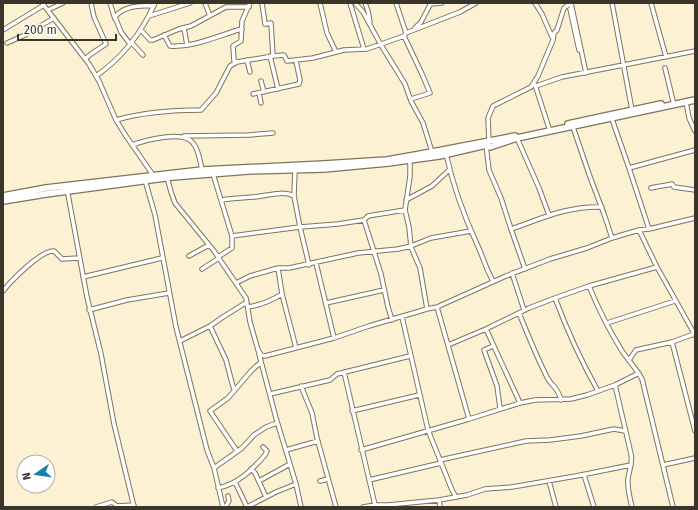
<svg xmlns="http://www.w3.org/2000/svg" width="698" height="510" font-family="'Fira Sans',sans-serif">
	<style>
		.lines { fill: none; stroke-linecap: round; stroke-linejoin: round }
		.street-casing { stroke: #7f745b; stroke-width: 5.5 }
		.primary-casing { stroke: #7f745b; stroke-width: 8 }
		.street { stroke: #fff; stroke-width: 3.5 }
		.primary { stroke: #fff; stroke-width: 5.5 }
	</style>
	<rect width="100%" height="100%" fill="#fdf1d4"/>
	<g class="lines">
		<!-- street casing -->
		<g class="street-casing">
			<path id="street" d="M 42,3 L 89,64 L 99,81 L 116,120 L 126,136 L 153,175
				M 110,3 L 115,19
				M 205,3 L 210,16
				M 262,3 L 265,24 L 271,23 L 273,56 L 284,55 L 287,61 L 313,58 L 344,50 L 367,49 L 404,36 L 406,33 L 460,12 L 476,3
				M 320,3 L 327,33 L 336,52
				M 350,3 L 364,49
				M 355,3 L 363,12 L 381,45 L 405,84 L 411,101 L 423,123 L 432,152
				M 365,3 L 368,11 L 370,22
				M 396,3 L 406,33
				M 535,3 L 542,14 L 552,37
				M 571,3 L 586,73
				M 612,3 L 632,110
				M 651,3 L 666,57
				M 430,4 L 442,3
				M 570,9 L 579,50
				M 48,10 L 63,3
				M 149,16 L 190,3
				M 184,28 L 187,45
				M 415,28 L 421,22 L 431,3
				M 3,30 L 44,5
				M 141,30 L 150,40 L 153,40 L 179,29 L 191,26 L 226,7 L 249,7
				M 164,35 L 170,46 C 194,48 219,35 242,29
				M 404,36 L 422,74 L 430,93 L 411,99
				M 131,42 L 143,55
				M 7,43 L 25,35 L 54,18
				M 130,44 L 121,32 L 115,17 C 123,6 141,5 154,6
				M 270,56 L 278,89
				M 85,59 L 91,54 L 106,44 L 94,17 L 91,3
				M 247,60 L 250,72
				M 237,62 L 234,61 L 233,46 L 241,41 L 242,21 L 250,3
				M 665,68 L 673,101
				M 96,76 C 122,58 142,32 155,3
				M 261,81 L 264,92
				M 535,85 L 549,128
				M 536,86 L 562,77 L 695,51
				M 259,93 L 261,103
				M 253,94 L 299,84 L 300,80 L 296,61
				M 686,102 L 689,118 L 695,131
				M 612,119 L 629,168 L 649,229
				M 116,120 C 144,112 172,110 201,110 L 216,93 L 230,66 L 237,62 L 273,56
				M 573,127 L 589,174 L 604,214 L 612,238
				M 184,136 L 249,135 L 273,133
				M 517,138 L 539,188 L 549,215
				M 489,142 L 488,118 L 493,106 L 531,87 L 538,76 L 553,40 L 554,33 L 557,30 L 564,8 L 571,3
				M 132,145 C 146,140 183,130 193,143 C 199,150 200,161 202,170
				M 486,145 L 489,170 L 501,198 L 511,229 L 525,269
				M 446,154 C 453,185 464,216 477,244 C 483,257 486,269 493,281
				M 410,160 L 410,176 L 405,210 L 409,227 L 411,247 L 420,268 L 427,309
				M 629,168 L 695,150
				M 213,174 L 232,236 L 232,248 L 218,257
				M 167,177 L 171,192 L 175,203 L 214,251 L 246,298 L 250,322 L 258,350 L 261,355 L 265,356 L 334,338 L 369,326 L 427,309 L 437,307 L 506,276 L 550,259 L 587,248 L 612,238 L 639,230 L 649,229 L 695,218
				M 145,180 L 155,215 L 176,327 L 207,450 L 214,468 L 223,507
				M 651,188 C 659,186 665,186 672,184 L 674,187 L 695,190
				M 67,189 L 87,297 L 101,354 L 114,424 L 134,507
				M 294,196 L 295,170
				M 222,200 C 233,198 243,198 254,197 C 267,196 282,190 294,196 L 300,227 L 309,265
				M 406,200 L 432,186 L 449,170
				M 364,220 L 381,274 L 388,307 L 392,320
				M 511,229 C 543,218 567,206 602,207
				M 639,230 L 657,267 L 695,335
				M 232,236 L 300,227 L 338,224 L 364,220 L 368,216 L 374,215 L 405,210
				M 189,256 L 209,245
				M 316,263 L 334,338
				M 202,269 L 219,258
				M 512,273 L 524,310
				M 83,277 L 162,258
				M 236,283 L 250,276 L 278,268
				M 589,286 C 598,308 609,330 622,351 C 628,360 636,368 642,379 L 673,507
				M 3,291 C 11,281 41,250 54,251 L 62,259 L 79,258
				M 282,294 L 296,348
				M 555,298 C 567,330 581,361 598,391
				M 326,303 L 384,290
				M 248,307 C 261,305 271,301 282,294 L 278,268 L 289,268 L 358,253 L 398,249 L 411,246 L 431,238 L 471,231
				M 437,307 L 469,419
				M 89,310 L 127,300 L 169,293
				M 519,313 C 528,335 537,358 548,379 C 553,387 558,388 561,400
				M 402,317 L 428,430 L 452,490 L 456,497
				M 607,323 L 675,301
				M 210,326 L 226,360 L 232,383 L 234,389
				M 486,329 L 520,403
				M 694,334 L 672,342 L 695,431
				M 180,341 L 210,326 L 223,317 L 247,302
				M 448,345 L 486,329 L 529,308 L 555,298 L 589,286 L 657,267
				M 493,346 L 484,350 L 497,386 L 500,408
				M 259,354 L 276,418 L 296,484 L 301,507
				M 629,360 L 636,350 L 672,342
				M 344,372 L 375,505
				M 615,385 L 631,454 C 633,463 629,470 628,479 C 627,488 630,498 632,507
				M 301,386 L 312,413 L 317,438 L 336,507
				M 270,394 L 330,380 L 337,374 L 410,356
				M 352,411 L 419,395
				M 286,450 L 318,441
				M 361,450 L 469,419 L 520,403 L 535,400 L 571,399 L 587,395 L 615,385 L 639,373
				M 237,451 L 210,411 L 228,398 L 252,370 L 261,362
				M 440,460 L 526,441 L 550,440 L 581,436 L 614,429 L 625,431
				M 663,465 L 695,458
				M 214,468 L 242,448 L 254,435 L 266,427 L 277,423
				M 251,469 L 255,473 L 266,497
				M 584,475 L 594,507
				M 369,480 L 441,463
				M 259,481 L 290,464
				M 320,481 L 328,479
				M 549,481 L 556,507
				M 235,482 L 247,507 L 276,492 L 296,484
				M 218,488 C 238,484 252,470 265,455 L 267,451 L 263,447
				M 439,500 L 440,507
				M 96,507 L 112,502 L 117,506 L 134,505
				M 224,507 L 226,506 L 229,501 L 228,496
				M 363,507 L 375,505 L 388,505 L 439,500 L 467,495 L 485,489 L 512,487 L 576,476 L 631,465"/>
		</g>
		<!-- primary casing -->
		<g class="primary-casing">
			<path id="primary" d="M 568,124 L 661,104
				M 3,196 L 46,188 L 202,170 L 324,164 L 387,160 L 432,152 L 515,136
				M 3,201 L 46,194 L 172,177 L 248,171 L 324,169 L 388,163 L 439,156 L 486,145 L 490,147 L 517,138 L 695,100"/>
		</g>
		<!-- street -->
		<use href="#street" class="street"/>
		<!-- primary -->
		<use href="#primary" class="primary"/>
	</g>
	<!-- border -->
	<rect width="698" height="510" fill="none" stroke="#3a352a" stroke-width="8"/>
	<!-- north arrow -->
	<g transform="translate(36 474) rotate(257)"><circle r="19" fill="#ffffff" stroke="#b0aeaa"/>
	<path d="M0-3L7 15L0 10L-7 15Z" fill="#1681aa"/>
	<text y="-6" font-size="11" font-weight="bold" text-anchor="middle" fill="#3a352a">N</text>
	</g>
	<!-- scale -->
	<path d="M18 34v6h98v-6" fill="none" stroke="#3a352a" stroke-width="2"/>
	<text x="24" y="34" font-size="12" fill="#3a352a" stroke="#ffffff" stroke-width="3" paint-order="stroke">200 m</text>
</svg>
